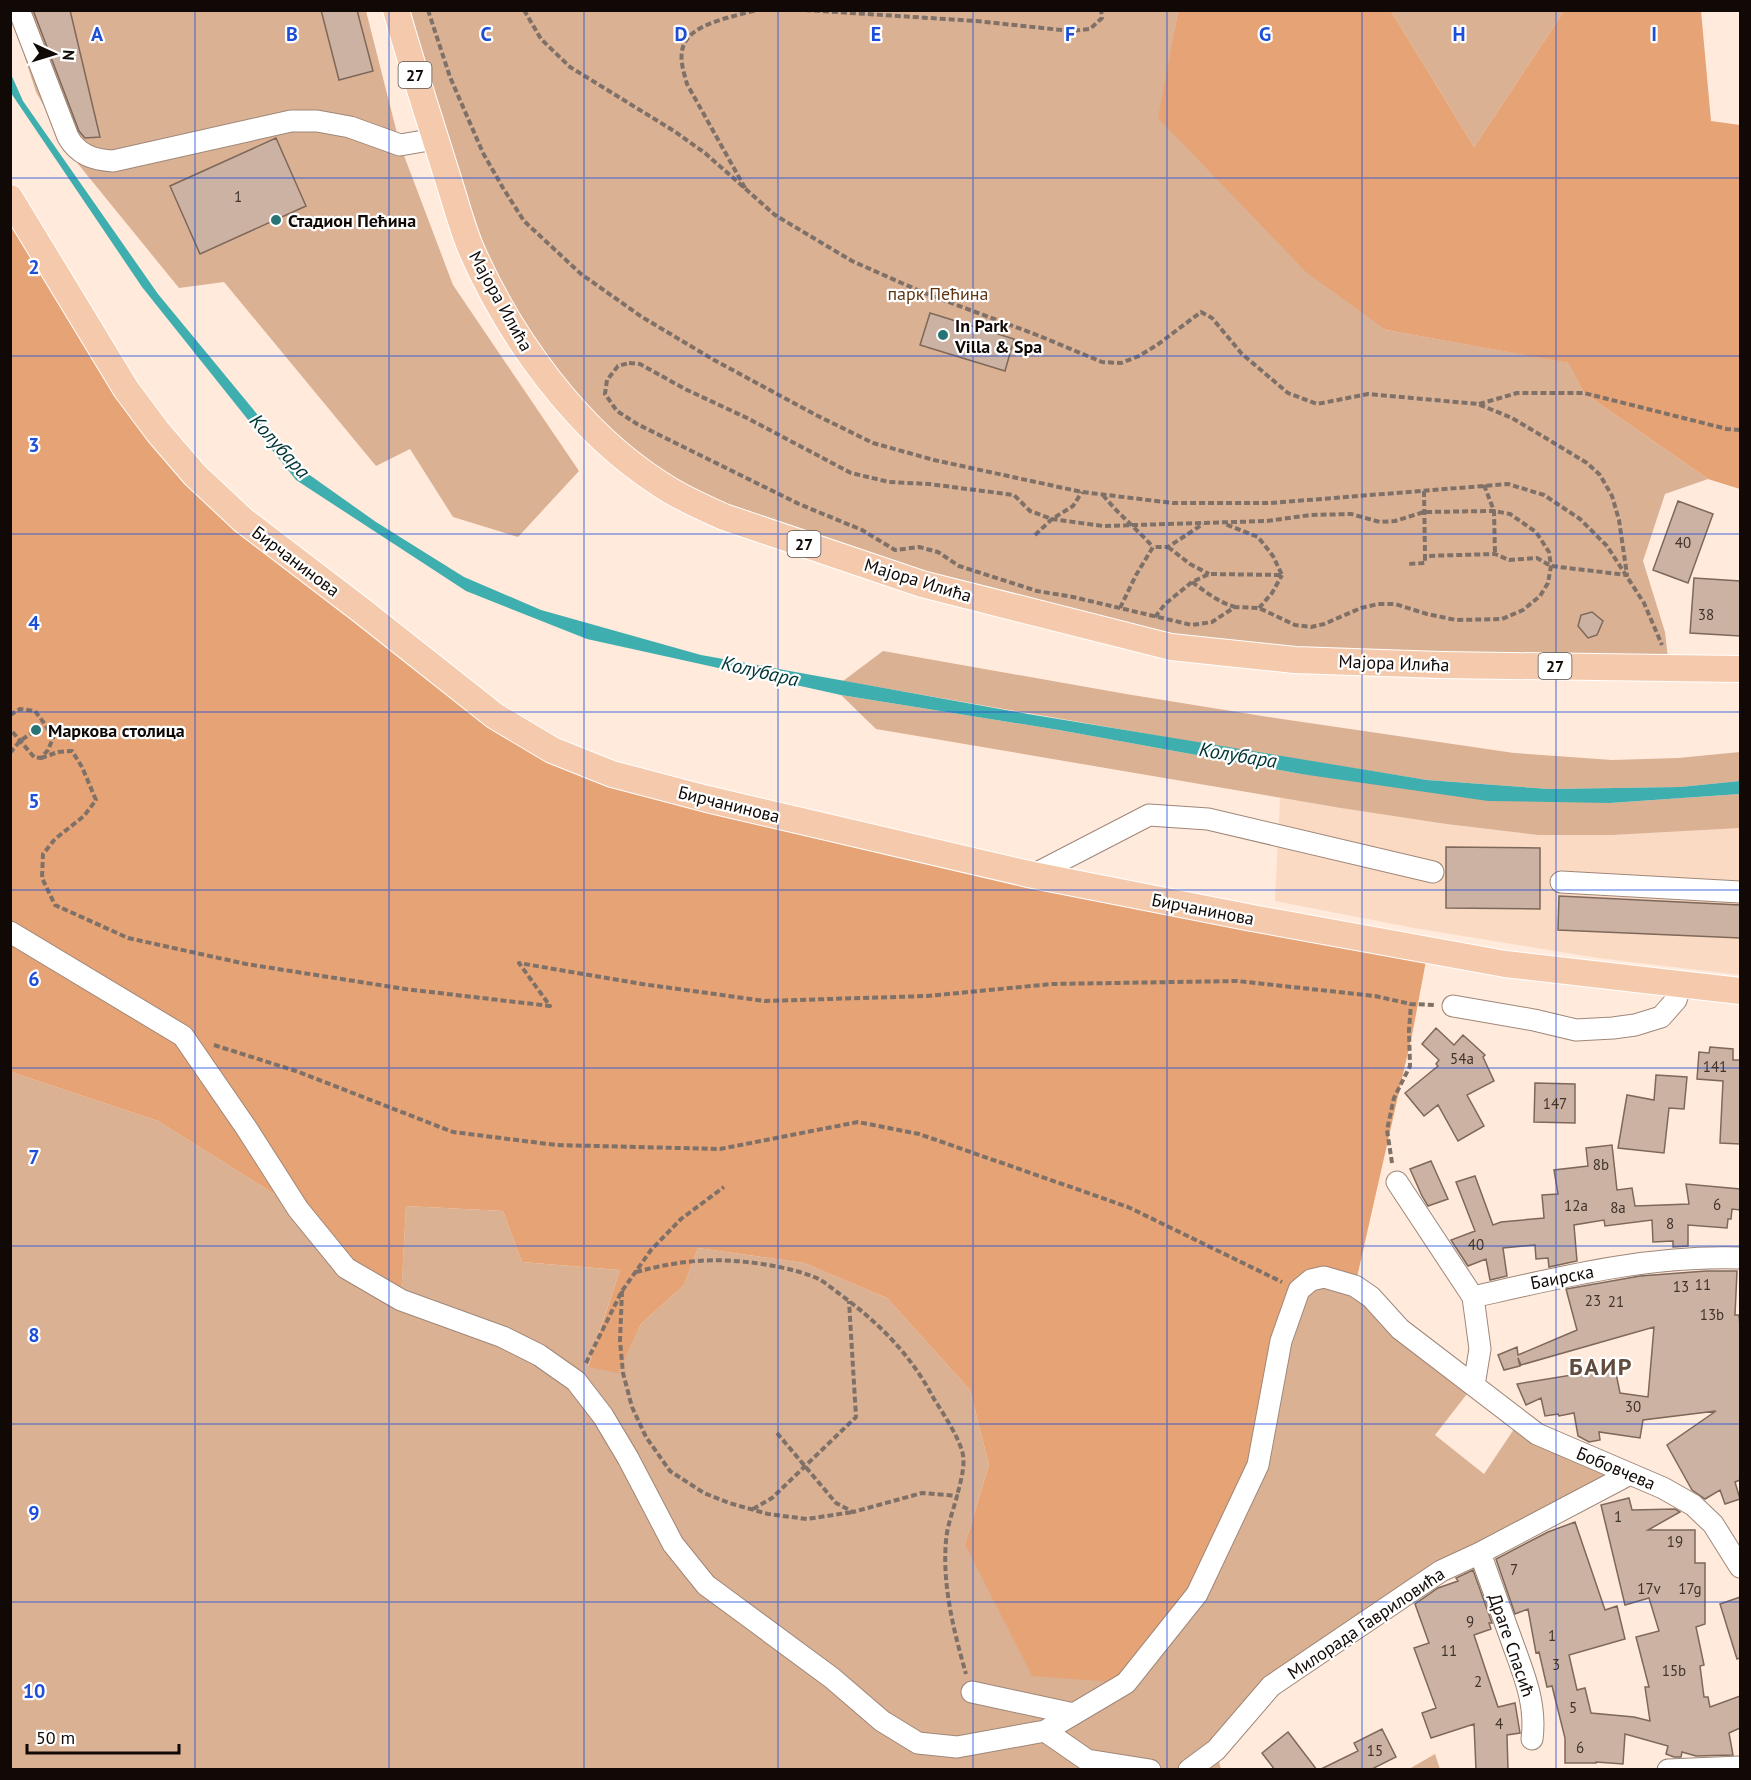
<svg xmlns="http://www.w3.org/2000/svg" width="1751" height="1780" font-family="'PT Sans',sans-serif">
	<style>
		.built { fill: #fbdac4 }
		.green { fill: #dbb194 }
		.forest { fill: #e5a376 }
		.water { fill: #3faeae }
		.building { fill: #cbb2a2; stroke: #7e6859; stroke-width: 1.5 }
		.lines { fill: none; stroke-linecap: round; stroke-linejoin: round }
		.minor-casing { stroke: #9f8778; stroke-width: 23 }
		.major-casing { stroke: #fff; stroke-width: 28 }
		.path { stroke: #7f7168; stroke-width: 4; stroke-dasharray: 6 3; stroke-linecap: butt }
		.minor { stroke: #fff; stroke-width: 21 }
		.major { stroke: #f5caac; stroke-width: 26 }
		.grid { fill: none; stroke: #1d4ed8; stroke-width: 1.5; stroke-opacity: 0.55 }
		.poi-dot { fill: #287373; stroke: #fff; stroke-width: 2 }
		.labels { text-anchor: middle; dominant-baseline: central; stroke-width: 4.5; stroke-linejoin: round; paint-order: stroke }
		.number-label { font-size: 15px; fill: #40332c }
		.shield { fill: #fff; stroke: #585350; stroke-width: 1.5 }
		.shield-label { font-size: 16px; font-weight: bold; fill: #110905 }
		.poi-label { font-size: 18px; font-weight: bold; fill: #110905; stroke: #fff; text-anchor: start }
		.park-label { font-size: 18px; fill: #603513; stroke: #fff }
		.street-label { font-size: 18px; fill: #110905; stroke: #fff }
		.water-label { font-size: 20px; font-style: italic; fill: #003535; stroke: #fff }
		.district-label { font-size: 24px; font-weight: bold; letter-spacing: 1.5px; fill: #604b3c; stroke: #fff }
		.grid-label { font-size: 20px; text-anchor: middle; font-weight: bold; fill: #1d4ed8; stroke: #fff; stroke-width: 4.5; stroke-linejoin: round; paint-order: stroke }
	</style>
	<rect width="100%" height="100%" fill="#ffeadc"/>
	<!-- built -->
	<path class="built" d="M 1280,798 L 1446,824 L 1538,835 L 1613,835 L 1740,828 L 1740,975 L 1598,958 L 1414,928 L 1275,901 Z"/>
	<!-- green -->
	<path class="green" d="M 10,11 L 366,11 L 400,145 L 453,285 L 579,471 L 518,537 L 453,517 L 410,449 L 376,466 L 224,282 L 179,288 L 74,159 L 36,92 Z
		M 398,11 L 1178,11 L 1159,118 L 1386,330 L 1570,363 L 1584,393 L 1708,479 L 1665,494 L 1643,561 L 1665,632 L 1669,667 L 1220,652 L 723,520 L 615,450 L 484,274 Z
		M 1391,11 L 1564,11 L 1474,147 Z
		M 883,651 L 1126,694 L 1262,716 L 1514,753 L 1612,760 L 1678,758 L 1740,752 L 1740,781 L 1680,787 L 1549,789 L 1427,780 L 1234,749 L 843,681 Z
		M 841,695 L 1059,730 L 1301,774 L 1610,803 L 1740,794 L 1740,828 L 1613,835 L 1538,835 L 1446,824 L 1341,808 L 876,729 Z
		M 11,1072 L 158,1121 L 298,1209 L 401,1299 L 406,1206 L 503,1211 L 522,1262 L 620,1270 L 588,1366 L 618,1372 L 641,1324 L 684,1285 L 698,1248 L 804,1263 L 887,1298 L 970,1390 L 989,1465 L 965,1544 L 1299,1290 L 1338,1280 L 1474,1385 L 1435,1435 L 1484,1474 L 1520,1420 L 1630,1474 L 1480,1553 L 1271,1686 L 1216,1750 L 1221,1769 L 11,1770 Z
		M 1435,1754 L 1440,1769 L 1409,1769 Z"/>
	<!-- forest -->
	<path class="forest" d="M 1178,11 L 1391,11 L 1474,147 L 1564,11 L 1701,11 L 1711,121 L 1740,125 L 1740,489 L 1708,479 L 1584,393 L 1569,363 L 1386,330 L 1306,272 L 1158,118 Z
		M 10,198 L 158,432 L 495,716 L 613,774 L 1428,950 L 1413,1030 L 1355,1286 L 1338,1280 L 1299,1290 L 1258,1465 L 1197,1594 L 1126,1683 L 1032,1676 L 965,1544 L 989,1465 L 970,1390 L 887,1298 L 804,1263 L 698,1248 L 684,1285 L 641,1324 L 618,1373 L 588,1367 L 620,1270 L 522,1262 L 503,1211 L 406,1206 L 401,1300 L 346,1268 L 298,1209 L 158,1121 L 11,1072 Z"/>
	<!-- water -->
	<path class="water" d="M 10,72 L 23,101 L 158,294 L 304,471 L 376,522 L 464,577 L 541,610 L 701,655 L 1028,714 L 1427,780 L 1549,789 L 1680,787 L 1740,781 L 1740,794 L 1610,803 L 1488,801 L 1301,774 L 1059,730 L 841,695 L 587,639 L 466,591 L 296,480 L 142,287 L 11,93 Z"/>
	<!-- building -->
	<path class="building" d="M 33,10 L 70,10 L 100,137 L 85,138 L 79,131 Z
		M 321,10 L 357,10 L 373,71 L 339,80 Z
		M 276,138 L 306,206 L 200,254 L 170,186 Z
		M 930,313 L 1014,339 L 1005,371 L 920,345 Z
		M 1678,501 L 1713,514 L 1688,583 L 1653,570 Z
		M 1694,578 L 1740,581 L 1740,636 L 1690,633 Z
		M 1592,612 L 1603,621 L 1597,635 L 1588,638 L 1578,626 L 1581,615 Z
		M 1446,847 L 1540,848 L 1540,909 L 1446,908 Z
		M 1559,896 L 1740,905 L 1740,938 L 1558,930 Z
		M 1436,1028 L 1454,1045 L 1463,1035 L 1485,1055 L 1483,1057 L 1494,1081 L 1467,1095 L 1484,1126 L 1458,1141 L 1438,1105 L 1424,1116 L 1405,1093 L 1438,1066 L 1436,1064 L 1439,1060 L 1422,1044 Z
		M 1710,1047 L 1733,1049 L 1733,1060 L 1740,1060 L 1740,1144 L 1720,1143 L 1723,1081 L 1697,1079 L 1699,1052 L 1709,1053 Z
		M 1656,1075 L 1687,1077 L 1684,1109 L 1669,1108 L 1664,1153 L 1618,1148 L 1627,1095 L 1654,1100 Z
		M 1535,1083 L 1575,1084 L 1575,1123 L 1534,1122 Z
		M 1612,1145 L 1617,1190 L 1632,1188 L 1635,1206 L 1689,1204 L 1686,1184 L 1740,1189 L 1740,1210 L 1732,1209 L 1731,1219 L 1728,1219 L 1727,1228 L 1688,1225 L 1688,1246 L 1673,1247 L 1673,1241 L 1653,1242 L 1652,1220 L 1605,1226 L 1604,1220 L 1574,1225 L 1577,1261 L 1549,1267 L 1548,1258 L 1536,1259 L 1535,1245 L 1503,1248 L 1507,1276 L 1490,1280 L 1486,1259 L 1468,1266 L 1451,1240 L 1475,1231 L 1456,1182 L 1475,1176 L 1493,1225 L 1501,1222 L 1544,1218 L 1542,1195 L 1558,1194 L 1554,1170 L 1588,1166 L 1586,1148 Z
		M 1431,1161 L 1448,1199 L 1428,1206 L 1422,1196 L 1410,1169 Z
		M 1706,1271 L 1737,1271 L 1735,1315 L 1739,1315 L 1740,1326 L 1740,1480 L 1735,1482 L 1740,1499 L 1725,1504 L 1720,1490 L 1705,1499 L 1692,1490 L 1667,1445 L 1716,1411 L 1643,1420 L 1640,1438 L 1599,1432 L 1600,1440 L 1589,1442 L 1578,1436 L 1574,1413 L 1559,1416 L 1558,1414 L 1545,1416 L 1541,1398 L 1526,1405 L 1517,1384 L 1615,1368 L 1620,1393 L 1648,1397 L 1654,1327 L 1521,1365 L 1518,1358 L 1520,1366 L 1504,1370 L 1498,1355 L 1517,1347 L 1518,1355 L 1577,1330 L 1566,1289 L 1640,1276 Z
		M 1629,1498 L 1632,1510 L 1675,1509 L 1680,1512 L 1648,1530 L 1695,1530 L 1695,1563 L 1705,1563 L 1705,1624 L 1696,1627 L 1704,1665 L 1700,1666 L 1704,1697 L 1708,1697 L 1710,1707 L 1740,1696 L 1740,1728 L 1729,1733 L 1733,1755 L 1696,1756 L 1682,1752 L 1681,1757 L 1674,1757 L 1666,1754 L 1668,1746 L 1625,1734 L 1623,1764 L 1596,1762 L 1596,1763 L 1565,1763 L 1565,1738 L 1552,1686 L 1547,1687 L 1539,1652 L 1536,1653 L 1528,1609 L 1515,1614 L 1496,1559 L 1548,1532 L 1575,1522 L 1605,1610 L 1617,1606 L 1625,1639 L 1569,1655 L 1577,1690 L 1585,1688 L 1591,1713 L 1634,1717 L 1650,1721 L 1645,1687 L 1649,1687 L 1636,1637 L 1659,1631 L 1649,1598 L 1625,1605 L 1601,1505 Z
		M 1473,1570 L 1492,1623 L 1489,1623 L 1491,1629 L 1474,1635 L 1498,1707 L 1515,1703 L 1520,1733 L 1507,1735 L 1508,1770 L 1476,1770 L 1474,1724 L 1431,1738 L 1422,1713 L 1436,1708 L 1414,1648 L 1429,1643 L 1415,1604 L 1438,1588 L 1458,1581 L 1456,1578 Z
		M 1740,1597 L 1740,1658 L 1737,1659 L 1720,1604 Z
		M 1382,1729 L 1396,1757 L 1370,1770 L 1319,1770 L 1358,1751 L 1354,1743 Z
		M 1288,1732 L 1317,1770 L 1275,1770 L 1262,1753 Z"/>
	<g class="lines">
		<!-- minor casing -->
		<g class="minor-casing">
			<path id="minor" d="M 19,10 L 68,137 C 78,155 94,160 113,161 L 291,121 L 317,121 L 350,127 L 400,145 L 435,139
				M 1033,875 L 1149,815 L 1208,819 L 1433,872
				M 1561,882 L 1740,892
				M 10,932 L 183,1036 L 247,1129 L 298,1209 L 346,1268 L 401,1300 L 503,1337 L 539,1355 L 576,1381 L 603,1416 L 628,1458 L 673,1544 L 706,1585 L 832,1678 L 882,1721 L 918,1743 L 957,1747 L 1045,1731 L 1126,1683 L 1197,1594 L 1258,1465 L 1281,1341 L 1299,1290 L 1311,1280 L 1324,1277 L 1355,1286 L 1371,1297 L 1400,1329 L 1537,1434 L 1663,1488 L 1693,1505 L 1713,1524 L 1740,1567
				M 1453,1006 L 1534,1020 L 1576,1030 L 1613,1028 L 1635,1025 L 1661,1017 L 1676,1000 L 1681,985
				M 1397,1182 L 1473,1297
				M 1474,1385 L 1480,1349 L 1473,1297 C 1561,1277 1649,1255 1740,1258
				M 1480,1553 C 1490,1581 1500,1609 1510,1636 C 1522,1670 1537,1702 1532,1739
				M 972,1692 L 1074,1714
				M 1045,1731 L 1087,1760 L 1150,1770
				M 1189,1770 L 1216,1750 L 1271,1686 L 1441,1571 L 1480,1553 L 1630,1474
				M 1668,1770 L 1740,1767"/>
		</g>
		<!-- major casing -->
		<g class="major-casing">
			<path id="major" d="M 396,10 C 412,66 430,121 447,176 C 455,200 461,225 471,249 C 510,338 577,431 660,484 C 680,498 702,507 724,517 L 922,584 L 1171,647 L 1295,660 L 1441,665 L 1740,669
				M 10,198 L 126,389 L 158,432 L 195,475 L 243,520 L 361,610 L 495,716 L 552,750 L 612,774 L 707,799 L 1033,875 L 1252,918 L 1505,964 L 1740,991"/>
		</g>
		<!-- path -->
		<path class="path" d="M 428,10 L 450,77 L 483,153 L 503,188 L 524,221 L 581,274 L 642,317 L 714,360 L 816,415 L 873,443 L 934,460 L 1082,492 L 1173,503 L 1271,503 L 1508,484 L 1544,495 L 1580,519 L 1607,546 L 1644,603 L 1662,645
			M 524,10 L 541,39 L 570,67 L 674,131 L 705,153 L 775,215 L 852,261 L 922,292 L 1037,335 L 1102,362 L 1121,363 L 1139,356 L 1157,345 L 1201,312 L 1212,318 L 1242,354 L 1288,393 L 1317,404 L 1368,394 L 1478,404 L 1512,418 L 1544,437 L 1587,463 L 1600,475 L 1612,496 L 1619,520 L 1627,575 L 1551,566 L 1537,558 L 1509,560 L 1495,554 L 1425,556 L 1425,563 L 1407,564
			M 805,10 L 976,21 L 1071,31 L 1090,29 L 1102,18 L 1101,10
			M 745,188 L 687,84 C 684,73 679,59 683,47 C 690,23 734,17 756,10
			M 629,363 L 640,364 L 685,389 L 747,418 L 851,473 L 889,482 L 929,484 L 1014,495 L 1030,511 L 1052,519 L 1103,526 L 1267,521 L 1311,515 L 1351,514 L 1380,522 L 1395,521 L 1424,512 L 1494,511 L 1510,514 L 1536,532 L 1549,552 L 1551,566 L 1548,583 L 1540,596 L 1523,610 L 1502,619 L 1456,620 L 1427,614 L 1395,604 L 1378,604 L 1361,608 L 1324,624 L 1311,627 L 1295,625 L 1259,608 L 1235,607 L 1212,622 L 1192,625 L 1073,597 L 1037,591 L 959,566 L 938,552 L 919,547 L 895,550 L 862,530 L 799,504 L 637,424 L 617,411 L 605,394 L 607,380 L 618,366 Z
			M 1479,404 L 1517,393 L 1584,393 L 1727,429 L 1740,430
			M 1484,485 L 1494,511 L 1495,554
			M 1424,491 L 1425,556
			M 1103,495 C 1118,514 1137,529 1153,547
			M 1035,535 L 1052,519 L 1073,506 L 1082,492
			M 1168,547 L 1190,564 L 1209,574
			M 1192,582 C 1206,592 1218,602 1235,607
			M 1120,608 L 1136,575 L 1153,547 L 1168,547 L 1203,524
			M 1259,608 L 1272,593 L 1282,575
			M 1155,617 L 1165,604 L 1192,582 L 1209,574 L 1282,575 L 1273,556 L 1258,537 L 1225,524
			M 10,715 L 20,709 L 35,711 L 44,723 L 53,738 L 48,750 L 41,758 L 34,757 L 10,729
			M 10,753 L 20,741 L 36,730
			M 41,758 L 58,752 L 72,751 L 82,767 L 96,800 L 84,816 L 55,839 L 43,854 L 42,878 L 55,905 L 128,938 L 246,964 L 405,989 L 550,1006 L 519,963 L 642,984 L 765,1001 L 927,996 L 1052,984 L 1237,981 L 1375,996 L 1411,1004 L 1436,1005
			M 214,1045 L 296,1071 L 453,1132 L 556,1145 L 720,1149 L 858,1122 L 919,1134 L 1128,1207 L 1282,1282
			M 1392,1163 L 1387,1130 L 1394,1098 L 1410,1066 L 1409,1030 L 1411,1004
			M 636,1272 C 681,1260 715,1257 762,1264 C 781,1267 801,1271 819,1279 C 826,1283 834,1290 841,1295 C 880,1324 911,1355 934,1399 C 943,1413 960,1439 963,1455 C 965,1468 960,1484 957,1496
			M 622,1291 L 620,1341 L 623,1373 L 632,1407 L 646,1437 L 670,1471 L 704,1493 L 729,1503 L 768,1514 L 807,1519 L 853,1512
			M 586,1363 L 622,1291 L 651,1250 L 681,1219 L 724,1187
			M 777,1433 L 836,1503 L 853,1512 L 922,1493 L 957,1496 C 953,1511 947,1526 946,1541 C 942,1585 954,1632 966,1674
			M 753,1509 L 772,1498 L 856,1417 L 849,1301"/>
		<!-- minor -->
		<use href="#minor" class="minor"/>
		<!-- major -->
		<use href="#major" class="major"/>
	</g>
	<!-- grid -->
	<path class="grid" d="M 195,10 L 195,1770M 389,10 L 389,1770M 584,10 L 584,1770M 778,10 L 778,1770M 973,10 L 973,1770M 1167,10 L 1167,1770M 1362,10 L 1362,1770M 1556,10 L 1556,1770M 10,178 L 1740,178M 10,356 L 1740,356M 10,534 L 1740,534M 10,712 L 1740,712M 10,890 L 1740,890M 10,1068 L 1740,1068M 10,1246 L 1740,1246M 10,1424 L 1740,1424M 10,1602 L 1740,1602"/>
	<!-- markers -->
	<g class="poi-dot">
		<circle cx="276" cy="220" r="6"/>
		<circle cx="943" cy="335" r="6"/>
		<circle cx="36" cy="730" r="6"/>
	</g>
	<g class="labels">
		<!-- number labels -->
		<g class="number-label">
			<text x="238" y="196">1</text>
			<text x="1683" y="542">40</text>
			<text x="1706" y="614">38</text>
			<text x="1462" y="1058">54a</text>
			<text x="1715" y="1066">141</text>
			<text x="1555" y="1103">147</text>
			<text x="1601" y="1164">8b</text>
			<text x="1717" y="1204">6</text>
			<text x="1576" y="1205">12a</text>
			<text x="1618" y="1207">8a</text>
			<text x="1670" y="1223">8</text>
			<text x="1476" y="1244">40</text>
			<text x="1703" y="1284">11</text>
			<text x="1681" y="1286">13</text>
			<text x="1593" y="1300">23</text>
			<text x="1616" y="1301">21</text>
			<text x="1712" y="1314">13b</text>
			<text x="1633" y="1406">30</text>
			<text x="1618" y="1516">1</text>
			<text x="1675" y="1541">19</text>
			<text x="1514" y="1569">7</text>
			<text x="1649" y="1588">17v</text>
			<text x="1690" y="1588">17g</text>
			<text x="1470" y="1621">9</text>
			<text x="1552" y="1635">1</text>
			<text x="1449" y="1650">11</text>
			<text x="1556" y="1664">3</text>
			<text x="1674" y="1670">15b</text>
			<text x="1478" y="1681">2</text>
			<text x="1573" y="1707">5</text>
			<text x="1499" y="1723">4</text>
			<text x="1580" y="1747">6</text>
			<text x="1375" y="1750">15</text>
		</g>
		<!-- shield labels -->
		<g class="shield">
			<rect x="398.5" y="62" width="33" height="26" rx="4.5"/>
			<rect x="787.5" y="531" width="33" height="26" rx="4.5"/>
			<rect x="1538.5" y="653" width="33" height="26" rx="4.5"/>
		</g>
		<g class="shield-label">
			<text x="415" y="75">27</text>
			<text x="804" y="544">27</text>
			<text x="1555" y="666">27</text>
		</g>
		<!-- poi labels -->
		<g class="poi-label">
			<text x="288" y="220">Стадион Пећина</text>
			<text x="955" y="325">In Park<tspan x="955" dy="21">Villa &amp; Spa</tspan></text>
			<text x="48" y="730">Маркова столица</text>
		</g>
		<!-- park labels -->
		<g class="park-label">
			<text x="938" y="293">парк Пећина</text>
		</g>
		<!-- street labels -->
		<g class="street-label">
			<text transform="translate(501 301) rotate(61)">Мајора Илића</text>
			<text transform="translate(296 561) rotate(37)">Бирчанинова</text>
			<text transform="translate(918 580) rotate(17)">Мајора Илића</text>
			<text transform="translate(1394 663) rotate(2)">Мајора Илића</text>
			<text transform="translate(729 804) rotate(14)">Бирчанинова</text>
			<text transform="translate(1203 909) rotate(11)">Бирчанинова</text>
			<text transform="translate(1562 1277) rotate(-11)">Баирска</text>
			<text transform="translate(1616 1468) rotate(23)">Бобовчева</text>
			<text transform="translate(1366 1623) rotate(-34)">Милорада Гавриловића</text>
			<text transform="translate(1512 1645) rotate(71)">Драге Спасић</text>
		</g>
		<!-- water labels -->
		<g class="water-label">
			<text transform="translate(280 446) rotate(48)">Колубара</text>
			<text transform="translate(760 671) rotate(13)">Колубара</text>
			<text transform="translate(1238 755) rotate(9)">Колубара</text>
		</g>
		<!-- district labels -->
		<g class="district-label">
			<text x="1601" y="1366">БАИР</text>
		</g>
	</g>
	<g class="grid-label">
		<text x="97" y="41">A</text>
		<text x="292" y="41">B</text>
		<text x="486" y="41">C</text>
		<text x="681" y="41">D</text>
		<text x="876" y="41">E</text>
		<text x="1070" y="41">F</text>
		<text x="1265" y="41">G</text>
		<text x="1459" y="41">H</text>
		<text x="1654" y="41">I</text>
		<text x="34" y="274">2</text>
		<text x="34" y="452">3</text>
		<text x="34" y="630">4</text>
		<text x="34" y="808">5</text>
		<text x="34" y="986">6</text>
		<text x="34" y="1164">7</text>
		<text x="34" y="1342">8</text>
		<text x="34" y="1520">9</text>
		<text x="34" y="1698">10</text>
	</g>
	<!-- border -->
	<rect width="1751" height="1780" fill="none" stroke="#110905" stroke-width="24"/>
	<!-- north arrow -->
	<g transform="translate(54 54) rotate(94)" stroke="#ffffff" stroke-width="4.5" paint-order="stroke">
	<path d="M0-4.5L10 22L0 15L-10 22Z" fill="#110905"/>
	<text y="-9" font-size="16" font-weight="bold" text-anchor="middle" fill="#110905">N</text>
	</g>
	<!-- scale -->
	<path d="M27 1744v9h152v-9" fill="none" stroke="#110905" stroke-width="3"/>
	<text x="36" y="1744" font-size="18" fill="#110905" stroke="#ffffff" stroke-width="4.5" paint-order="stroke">50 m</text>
</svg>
